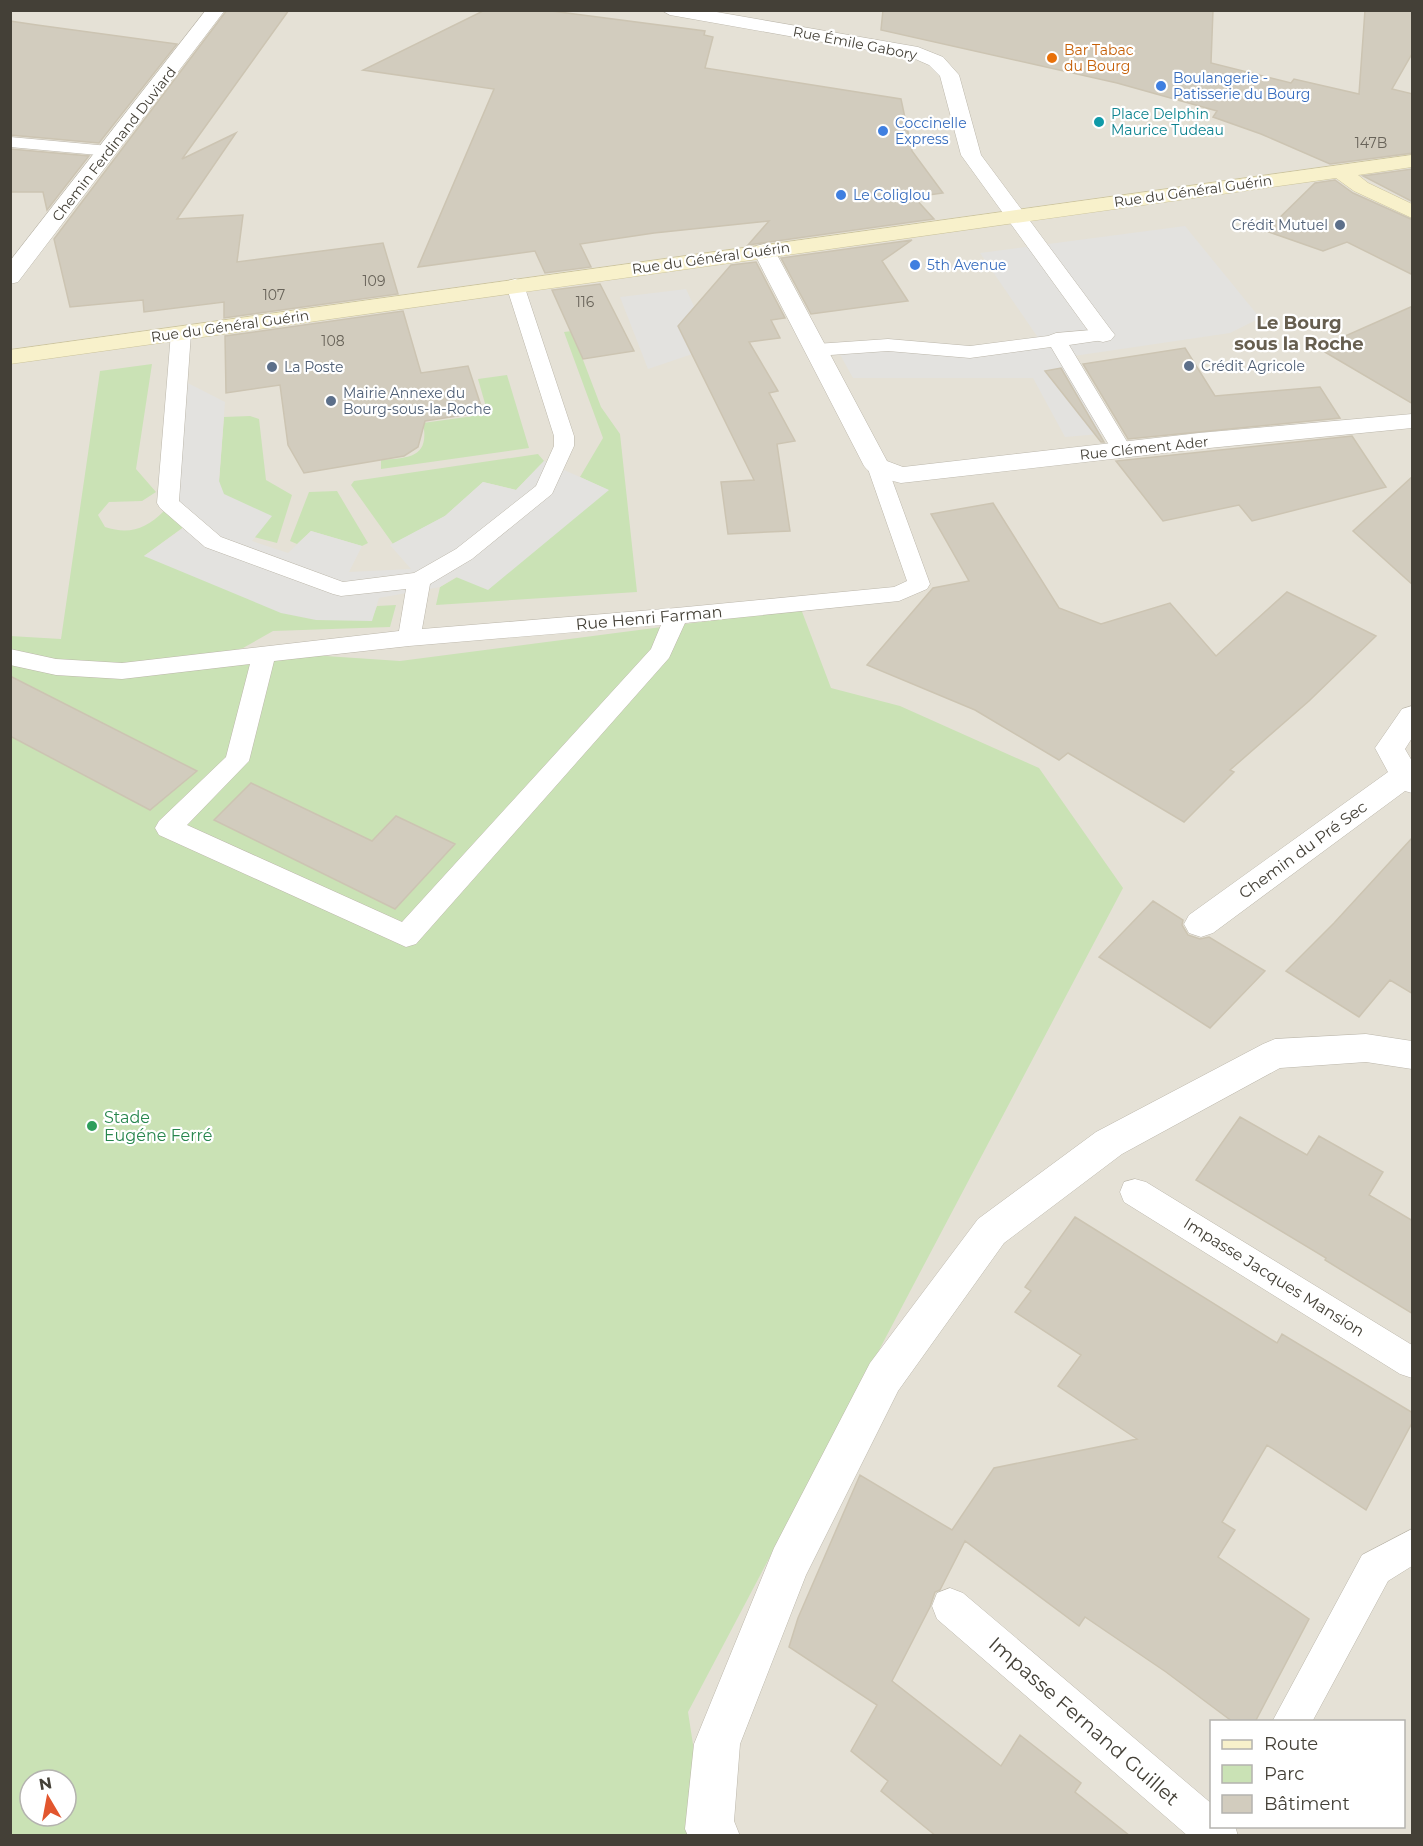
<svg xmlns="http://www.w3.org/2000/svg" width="1423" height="1846" font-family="Montserrat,sans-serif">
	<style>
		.residential { fill: #e5e1d6; fill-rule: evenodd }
		.green { fill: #cae2b5; fill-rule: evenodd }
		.parking { fill: #e3e2df }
		.building { fill: #d2ccbe; stroke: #ccc4b2; stroke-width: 1.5 }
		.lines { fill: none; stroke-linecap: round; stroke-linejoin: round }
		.lane-casing { stroke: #bcb7ab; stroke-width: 1 }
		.street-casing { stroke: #bcb7ab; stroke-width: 1 }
		.secondary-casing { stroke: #ccc49c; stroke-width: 1 }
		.lane { fill: #fff; fill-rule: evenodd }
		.street { fill: #fff; fill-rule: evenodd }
		.secondary { fill: #f8f1cb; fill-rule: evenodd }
		.food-dot { fill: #e8710a; stroke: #fff; stroke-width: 2 }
		.shop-dot { fill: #3f7fe0; stroke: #fff; stroke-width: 2 }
		.culture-dot { fill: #0f9aa8; stroke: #fff; stroke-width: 2 }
		.service-dot { fill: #5c6f8a; stroke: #fff; stroke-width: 2 }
		.leisure-dot { fill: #2e9e5b; stroke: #fff; stroke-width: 2 }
		.labels { text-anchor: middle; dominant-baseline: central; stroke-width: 4.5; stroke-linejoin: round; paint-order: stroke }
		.far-street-label { font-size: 14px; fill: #444037; stroke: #fff }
		.far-food-label { font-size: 14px; fill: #c56008; stroke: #fff; text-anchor: start }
		.far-shop-label { font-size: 14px; fill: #366cbe; stroke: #fff; text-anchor: start }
		.far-culture-label { font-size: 14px; fill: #0d838f; stroke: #fff; text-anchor: start }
		.number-label { font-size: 14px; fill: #686359 }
		.far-service-label { font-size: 14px; fill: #4e5e75; stroke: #fff; text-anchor: start }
		.street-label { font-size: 16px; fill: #444037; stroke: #fff }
		.leisure-label { font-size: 16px; fill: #27864d; stroke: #fff; text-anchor: start }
		.far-district-label { font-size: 18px; font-weight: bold; fill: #665e4f; stroke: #fff }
		.near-street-label { font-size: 20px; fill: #444037; stroke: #fff }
	</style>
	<rect width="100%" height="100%" fill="#f2efe7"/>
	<!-- residential -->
	<path class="residential" d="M 11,11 L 1412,11 L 1412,1835 L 11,1836 ZM 1212,1722 L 1404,1722 L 1404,1826 L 1212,1826 ZM 30,1780 L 66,1780 L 66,1816 L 30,1816 Z"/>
	<!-- green -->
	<path class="green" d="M 572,331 L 601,407 L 620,434 L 637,592 L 436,605 L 440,587 L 608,490 L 580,477 L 603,438 L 564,332 Z
		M 152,364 L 136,469 L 156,492 L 142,501 L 109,502 L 98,515 L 105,527 C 129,535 146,529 164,511 L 185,526 L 144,556 L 371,621 L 377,606 L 396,605 L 390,627 L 273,631 L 243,648 L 235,650 L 400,661 L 801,609 L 831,688 L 900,706 L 1039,768 L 1123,888 L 688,1712 L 707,1835 L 11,1835 L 10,636 L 61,639 L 100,371 ZM 30,1780 L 66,1780 L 66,1816 L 30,1816 Z
		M 507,375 L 529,448 L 381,469 L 381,460 C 409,458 430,458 423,423 L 488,414 L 478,379 Z
		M 250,416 L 259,419 L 266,480 L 292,495 L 277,543 L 235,532 L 219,482 L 224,417 Z
		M 538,454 L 544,461 L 516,490 L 483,482 L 445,516 L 393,544 L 351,485 L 354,481 Z
		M 337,491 L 368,543 L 362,546 L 311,531 L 297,544 L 290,541 L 309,492 Z"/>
	<!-- parking -->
	<path class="parking" d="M 1185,226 L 1260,318 L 1230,333 L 1067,357 L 1112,433 L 1065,437 L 1033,378 L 853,378 L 837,349 L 970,352 L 1041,342 L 980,253 Z
		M 686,289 L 713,347 L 648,369 L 620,297 Z
		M 178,378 L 225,402 L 219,481 L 224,494 L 272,516 L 252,541 L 288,553 L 311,531 L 362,546 L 349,572 L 411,569 L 390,545 L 445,516 L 483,482 L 516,490 L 544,461 L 609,490 L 488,590 L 456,577 L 440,587 L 379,598 L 372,621 L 316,620 L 281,613 L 144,556 L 190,523 L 168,503 Z"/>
	<!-- building -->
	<path class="building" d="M 227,10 L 289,10 L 182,159 L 236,133 L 177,219 L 243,215 L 237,262 L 383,243 L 398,294 L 224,318 L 224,302 L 144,312 L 143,300 L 70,307 L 54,239 Z
		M 485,10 L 544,10 L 705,31 L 704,35 L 713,37 L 705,68 L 901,99 L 912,151 L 943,193 L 914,197 L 934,219 L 748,245 L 769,221 L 654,233 L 580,244 L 591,267 L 545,273 L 535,251 L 418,267 L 494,89 L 363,70 Z
		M 883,10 L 1213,10 L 1211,63 L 1291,83 L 1294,79 L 1359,94 L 1365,10 L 1413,10 L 1413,52 L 1392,89 L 1413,94 L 1413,153 L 1330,164 L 1261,134 L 1213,117 L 1217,111 L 1117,83 L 881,30 Z
		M 10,21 L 37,25 L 177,44 L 99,143 L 10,135 Z
		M 10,149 L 89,156 L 47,210 L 43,192 L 10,192 Z
		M 1412,169 L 1413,202 L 1363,176 Z
		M 1335,180 L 1353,193 L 1413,220 L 1413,275 L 1347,242 L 1323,251 L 1266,231 L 1315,183 Z
		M 912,240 L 882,261 L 908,301 L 811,314 L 781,258 Z
		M 756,262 L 785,318 L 771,320 L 780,338 L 749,342 L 778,391 L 769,393 L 795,441 L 777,444 L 790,531 L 728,534 L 721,482 L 754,480 L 678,326 L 731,265 Z
		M 600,284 L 634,351 L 583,359 L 552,290 Z
		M 1413,306 L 1413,404 L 1318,348 Z
		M 403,311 L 421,373 L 468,366 L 483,412 L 425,421 L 418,447 L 404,456 L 304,473 L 288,445 L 280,385 L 226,393 L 225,336 Z
		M 1185,348 L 1215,396 L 1320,387 L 1340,418 L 1128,439 L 1083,364 Z
		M 1061,368 L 1104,442 L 1101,442 L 1045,371 Z
		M 1352,436 L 1386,487 L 1252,521 L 1239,505 L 1163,521 L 1116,461 Z
		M 1413,476 L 1413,585 L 1353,531 Z
		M 993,503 L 1059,608 L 1101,624 L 1170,603 L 1216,656 L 1287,592 L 1376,636 L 1309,701 L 1230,770 L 1234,772 L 1184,822 L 1068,753 L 1059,760 L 975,710 L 867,665 L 933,588 L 969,581 L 931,514 Z
		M 10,676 L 197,771 L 150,810 L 10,736 Z
		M 251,783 L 372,841 L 396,816 L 455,844 L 395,909 L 214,820 Z
		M 1413,837 L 1413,994 L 1390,980 L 1359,1017 L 1286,971 L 1334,923 Z
		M 1153,901 L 1183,920 L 1182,925 L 1188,935 L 1200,939 L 1209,937 L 1265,971 L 1210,1028 L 1099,957 Z
		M 1240,1117 L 1307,1155 L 1319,1136 L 1383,1172 L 1369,1195 L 1413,1221 L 1413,1314 L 1325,1260 L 1326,1258 L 1196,1180 Z
		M 1075,1217 L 1277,1343 L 1282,1334 L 1413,1413 L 1413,1421 L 1366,1510 L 1267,1445 L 1222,1522 L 1235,1530 L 1218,1557 L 1309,1619 L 1255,1722 L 1233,1722 L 1166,1672 L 1085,1617 L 1079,1626 L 965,1541 L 940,1590 L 935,1592 L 930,1607 L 892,1681 L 1001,1766 L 1020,1735 L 1081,1783 L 1075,1792 L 1130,1836 L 936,1836 L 881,1791 L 888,1781 L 851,1751 L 877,1705 L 789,1647 L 798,1618 L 860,1475 L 952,1530 L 994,1468 L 1137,1439 L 1058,1386 L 1081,1355 L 1015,1312 L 1031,1291 L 1025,1287 Z"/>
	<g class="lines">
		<!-- lane casing -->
		<g class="lane-casing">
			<path id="lane" d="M 10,137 L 109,146 L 117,151 L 109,156 L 10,147 Z
				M 515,279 L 522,281 L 524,285 L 574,436 L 574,446 L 552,494 L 472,559 L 430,584 L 422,629 L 676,608 L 894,587 L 907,581 L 867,466 L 870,462 L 877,460 L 884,462 L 887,466 L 930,584 L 927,589 L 899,601 L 685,623 L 669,658 L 416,944 L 406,947 L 159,835 L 155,828 L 159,821 L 226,757 L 250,664 L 122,679 L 56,675 L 10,665 L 10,649 L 56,659 L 122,663 L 399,631 L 406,589 L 341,596 L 333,594 L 205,547 L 160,508 L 157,503 L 171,333 L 174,329 L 188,329 L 191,333 L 179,501 L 221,537 L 343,582 L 414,573 L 456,549 L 536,486 L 554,446 L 554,436 L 506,285 L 508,281 ZM 661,625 L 651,649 L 402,922 L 187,825 L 249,761 L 274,661 L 409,646 Z
				M 1103,329 L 1110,331 L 1113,335 L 1110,339 L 1069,345 L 1132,450 L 1129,454 L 1122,456 L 1115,454 L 1112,450 L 1051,347 L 970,358 L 888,351 L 816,356 L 809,354 L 806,350 L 809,346 L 816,344 L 888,339 L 970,346 L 1048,336 L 1056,333 Z
				M 1135,1179 L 1146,1182 L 1412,1345 L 1412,1378 L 1400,1374 L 1124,1202 L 1120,1192 L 1124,1182 Z
				M 1412,1529 L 1412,1566 L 1388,1581 L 1312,1722 L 1272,1722 L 1362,1555 Z
				M 950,1588 L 963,1593 L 1212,1804 L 1212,1826 L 1235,1826 L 1238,1836 L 1188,1836 L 937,1619 L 932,1606 L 937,1593 Z"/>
		</g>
		<!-- street casing -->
		<g class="street-casing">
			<path id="street" d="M 206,10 L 225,10 L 18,282 L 10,284 L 10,261 Z
				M 661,10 L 705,10 L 918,47 L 943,57 L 959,75 L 981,155 L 1111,330 L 1115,335 L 1111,340 L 1103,342 L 1095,340 L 961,155 L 940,76 L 929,65 L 913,58 L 670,15 Z
				M 764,244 L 772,246 L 775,251 L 887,461 L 903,467 L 1199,433 L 1412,414 L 1412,428 L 1199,449 L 901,483 C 889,480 871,476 864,466 L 753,251 L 756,246 Z
				M 1412,706 L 1412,738 L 1405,749 L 1412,761 L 1412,793 L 1405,791 L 1213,933 L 1201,937 L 1189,933 L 1184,924 L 1189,915 L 1388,772 L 1375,748 L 1402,709 Z
				M 1366,1034 L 1412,1041 L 1412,1069 L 1366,1062 L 1280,1068 L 1122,1154 L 1004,1243 L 898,1391 L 806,1575 L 740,1744 L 734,1821 L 740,1836 L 688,1836 L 685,1829 L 694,1744 L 774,1548 L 870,1363 L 978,1219 L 1096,1132 L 1263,1044 L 1275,1039 Z"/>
		</g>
		<!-- secondary casing -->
		<g class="secondary-casing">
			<path id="secondary" d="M 1412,155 L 1412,167 L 1358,175 L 1368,183 L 1412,204 L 1412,218 L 1354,191 L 1336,178 L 10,364 L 10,350 Z"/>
		</g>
		<!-- lane -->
		<use href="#lane" class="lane"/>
		<!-- street -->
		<use href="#street" class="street"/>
		<!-- secondary -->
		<use href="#secondary" class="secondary"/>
	</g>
	<!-- markers -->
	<circle class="food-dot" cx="1052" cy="58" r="6"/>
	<g class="shop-dot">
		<circle cx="1161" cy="86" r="6"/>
		<circle cx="883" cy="131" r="6"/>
		<circle cx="841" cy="195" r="6"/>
		<circle cx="915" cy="265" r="6"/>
	</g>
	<circle class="culture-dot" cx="1099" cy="122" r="6"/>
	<g class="service-dot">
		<circle cx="1340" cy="225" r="6"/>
		<circle cx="1189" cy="366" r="6"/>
		<circle cx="272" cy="367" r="6"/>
		<circle cx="331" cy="401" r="6"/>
	</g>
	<circle class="leisure-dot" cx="92" cy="1126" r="6"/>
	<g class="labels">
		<!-- far-street labels -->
		<g class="far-street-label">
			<text transform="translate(855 43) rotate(11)">Rue Émile Gabory</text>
			<text transform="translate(114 144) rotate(-52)">Chemin Ferdinand Duviard</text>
			<text transform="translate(1193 191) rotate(-8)">Rue du Général Guérin</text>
			<text transform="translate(711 258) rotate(-8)">Rue du Général Guérin</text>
			<text transform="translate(230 326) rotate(-8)">Rue du Général Guérin</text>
			<text transform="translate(1144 448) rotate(-6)">Rue Clément Ader</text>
		</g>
		<!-- far-food labels -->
		<g class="far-food-label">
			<text x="1064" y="50">Bar Tabac<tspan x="1064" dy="16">du Bourg</tspan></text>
		</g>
		<!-- far-shop labels -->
		<g class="far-shop-label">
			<text x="1173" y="78">Boulangerie -<tspan x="1173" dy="16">Patisserie du Bourg</tspan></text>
			<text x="895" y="123">Coccinelle<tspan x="895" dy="16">Express</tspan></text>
			<text x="853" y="195">Le Coliglou</text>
			<text x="927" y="265">5th Avenue</text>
		</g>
		<!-- far-culture labels -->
		<g class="far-culture-label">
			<text x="1111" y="114">Place Delphin<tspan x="1111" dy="16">Maurice Tudeau</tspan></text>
		</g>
		<!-- number labels -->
		<g class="number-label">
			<text x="1371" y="143">147B</text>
			<text x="374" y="281">109</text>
			<text x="274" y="295">107</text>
			<text x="585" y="302">116</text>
			<text x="333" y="341">108</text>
		</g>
		<!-- far-service labels -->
		<g class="far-service-label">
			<text x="1328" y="225" text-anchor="end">Crédit Mutuel</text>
			<text x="1201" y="366">Crédit Agricole</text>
			<text x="284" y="367">La Poste</text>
			<text x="343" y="393">Mairie Annexe du<tspan x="343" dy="16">Bourg-sous-la-Roche</tspan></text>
		</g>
		<!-- street labels -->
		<g class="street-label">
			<text transform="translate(649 618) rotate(-5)">Rue Henri Farman</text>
			<text transform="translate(1303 850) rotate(-36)">Chemin du Pré Sec</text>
			<text transform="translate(1274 1277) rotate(32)">Impasse Jacques Mansion</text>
		</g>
		<!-- leisure labels -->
		<g class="leisure-label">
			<text x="104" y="1117">Stade<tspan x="104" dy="18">Eugéne Ferré</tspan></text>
		</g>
		<!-- far-district labels -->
		<g class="far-district-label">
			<text x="1299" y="323">Le Bourg<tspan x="1299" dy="21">sous la Roche</tspan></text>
		</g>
		<!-- near-street labels -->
		<g class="near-street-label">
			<text transform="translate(1084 1721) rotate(41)">Impasse Fernand Guillet</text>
		</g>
	</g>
	<!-- border -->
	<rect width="1423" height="1846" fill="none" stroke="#444037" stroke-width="24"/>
	<!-- legend -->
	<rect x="1210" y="1720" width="195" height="108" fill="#ffffff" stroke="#b4b3af" stroke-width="1.5"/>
	<rect x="1222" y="1740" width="30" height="9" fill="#f8f1cb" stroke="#b4b3af" stroke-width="1.5"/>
	<text x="1264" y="1750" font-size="18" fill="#444037">Route</text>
	<rect x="1222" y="1765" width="30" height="18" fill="#cae2b5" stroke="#b4b3af" stroke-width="1.5"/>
	<text x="1264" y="1780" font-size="18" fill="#444037">Parc</text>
	<rect x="1222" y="1795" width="30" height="18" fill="#d2ccbe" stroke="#b4b3af" stroke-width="1.5"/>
	<text x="1264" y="1810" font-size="18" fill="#444037">Bâtiment</text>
	<!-- north arrow -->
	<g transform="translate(48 1798) rotate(350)"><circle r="28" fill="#ffffff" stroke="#b4b3af" stroke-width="1.5"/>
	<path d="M0-4.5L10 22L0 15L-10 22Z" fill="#e2562e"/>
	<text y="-9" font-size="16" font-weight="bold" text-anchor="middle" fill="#444037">N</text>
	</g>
</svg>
